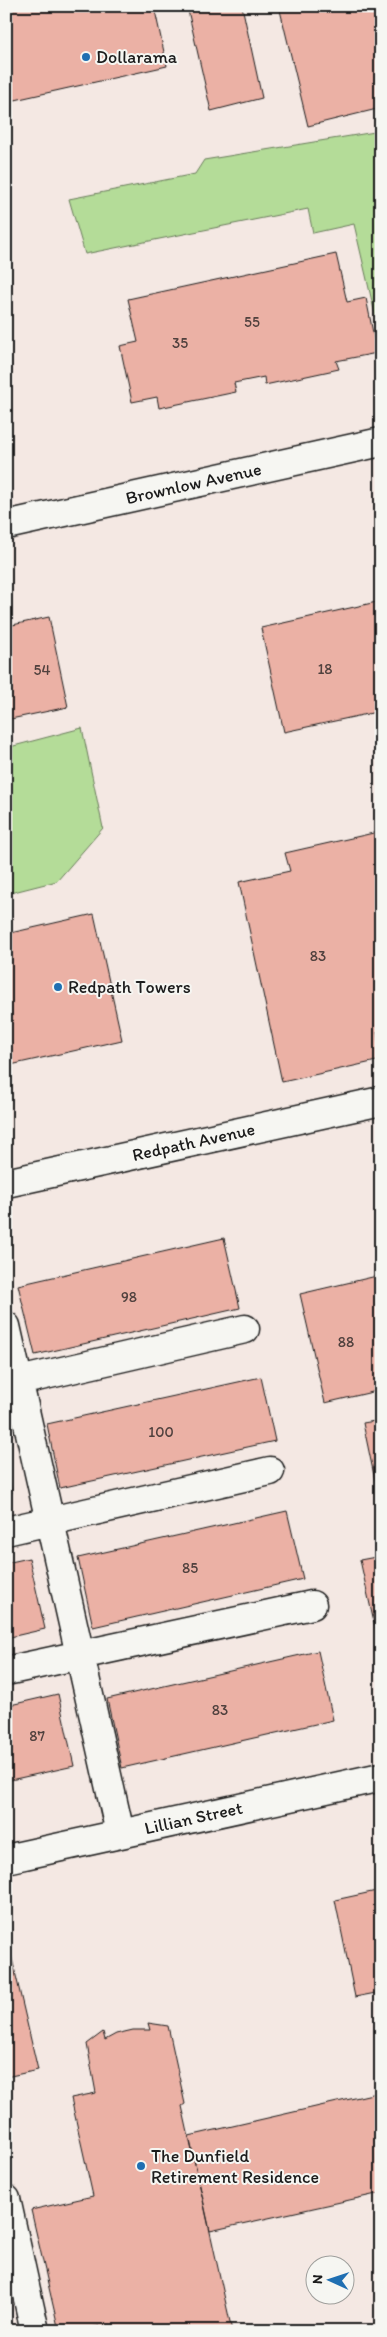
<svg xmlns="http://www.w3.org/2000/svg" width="387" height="2337" font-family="Itim,sans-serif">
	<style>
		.green { fill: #b4dc98; stroke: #687c5a }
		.building { fill: #ebb1a5; stroke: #1c1c1c }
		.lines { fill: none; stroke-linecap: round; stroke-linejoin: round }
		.pedestrian-casing { stroke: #1c1c1c; stroke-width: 31 }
		.minor-casing { stroke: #1c1c1c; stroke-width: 31 }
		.pedestrian { stroke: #f6f6f2; stroke-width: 28 }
		.minor { stroke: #f6f6f2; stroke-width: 28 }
		.poi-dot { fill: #1f6fb2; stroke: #f6f6f2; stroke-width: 2 }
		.labels { text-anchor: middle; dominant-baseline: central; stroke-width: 4; stroke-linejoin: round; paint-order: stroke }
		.number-label { font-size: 15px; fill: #50413e }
		.poi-label { font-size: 18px; fill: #1c1c1c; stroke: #f6f6f2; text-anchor: start }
		.street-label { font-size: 18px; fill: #1c1c1c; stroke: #f6f6f2 }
	</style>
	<rect width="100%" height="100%" fill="#f4e8e3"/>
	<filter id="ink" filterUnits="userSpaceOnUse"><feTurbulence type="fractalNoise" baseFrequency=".02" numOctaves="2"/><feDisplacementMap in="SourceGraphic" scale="10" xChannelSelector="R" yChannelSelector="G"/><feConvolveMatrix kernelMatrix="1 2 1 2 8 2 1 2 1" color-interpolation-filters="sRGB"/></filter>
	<g filter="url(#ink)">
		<!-- green -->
		<path class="green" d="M 381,131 L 381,340 L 354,224 L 313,233 L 308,209 L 85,254 L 69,199 L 195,174 L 204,160 Z
			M 82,728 L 103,828 L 57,881 L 6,894 L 6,748 Z"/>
		<!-- building -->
		<path class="building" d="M 6,6 L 154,6 L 167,66 L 6,102 L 6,49 L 11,48 L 6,26 Z
			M 187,6 L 242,6 L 262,98 L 211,111 Z
			M 279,6 L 381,6 L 381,108 L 308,126 Z
			M 336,254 L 347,302 L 366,298 L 377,353 L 336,361 L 339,369 L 265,385 L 264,377 L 234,383 L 236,392 L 159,408 L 157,397 L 132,402 L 120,346 L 138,342 L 128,299 Z
			M 381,601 L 381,711 L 284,732 L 261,628 Z
			M 49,617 L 68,707 L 6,720 L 6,630 L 9,630 L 8,626 Z
			M 378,832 L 381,846 L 381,1031 L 377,1032 L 381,1060 L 282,1082 L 239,882 L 290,871 L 285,853 Z
			M 94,914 L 122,1040 L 6,1066 L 6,934 Z
			M 224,1238 L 240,1308 L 35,1355 L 18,1285 Z
			M 381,1275 L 381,1390 L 325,1403 L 300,1294 Z
			M 261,1377 L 275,1441 L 60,1488 L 47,1424 Z
			M 381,1420 L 381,1509 L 363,1423 Z
			M 6,1465 L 12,1493 L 6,1494 Z
			M 287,1511 L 303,1579 L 93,1627 L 78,1558 Z
			M 381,1556 L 381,1654 L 360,1560 Z
			M 29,1558 L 45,1629 L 6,1638 L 6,1563 Z
			M 318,1651 L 333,1720 L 122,1768 L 107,1699 Z
			M 58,1694 L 74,1766 L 6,1781 L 6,1706 Z
			M 381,1890 L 381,1992 L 355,1997 L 335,1900 Z
			M 6,1933 L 38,2070 L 6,2077 Z
			M 148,2023 L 168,2026 L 185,2104 L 182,2106 L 232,2331 L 100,2331 L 99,2326 L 78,2331 L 59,2331 L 31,2210 L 93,2196 L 71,2098 L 96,2093 L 87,2044 L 103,2032 L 105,2040 L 116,2034 L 133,2030 L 150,2030 Z
			M 381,2092 L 381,2193 L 210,2231 L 189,2136 Z"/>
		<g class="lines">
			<!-- pedestrian casing -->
			<g class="pedestrian-casing">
				<path id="pedestrian" d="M 6,1326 L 120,1833
					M 6,1384 L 245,1329
					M 6,1531 L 270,1471
					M 6,1671 L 312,1605"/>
			</g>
			<!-- minor casing -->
			<g class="minor-casing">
				<g id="minor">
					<path id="s1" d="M 6,525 L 381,442"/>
					<path id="s2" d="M 6,1183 L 381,1101"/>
					<path id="s3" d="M 6,1859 L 381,1777"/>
					<path d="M 6,2199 L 35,2331"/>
				</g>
			</g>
			<!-- pedestrian -->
			<use href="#pedestrian" class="pedestrian"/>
			<!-- minor -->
			<use href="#minor" class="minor"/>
		</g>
	</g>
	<!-- markers -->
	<g class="poi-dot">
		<circle cx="86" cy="57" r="5"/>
		<circle cx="58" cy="987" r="5"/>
		<circle cx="141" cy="2166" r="5"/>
	</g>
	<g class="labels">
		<!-- number labels -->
		<g class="number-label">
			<text x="252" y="322">55</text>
			<text x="180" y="343">35</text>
			<text x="325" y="669">18</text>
			<text x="42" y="670">54</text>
			<text x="318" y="956">83</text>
			<text x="129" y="1297">98</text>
			<text x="346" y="1342">88</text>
			<text x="161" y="1432">100</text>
			<text x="190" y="1568">85</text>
			<text x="220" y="1710">83</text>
			<text x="37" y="1736">87</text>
		</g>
		<!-- poi labels -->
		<g class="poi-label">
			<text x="96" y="57">Dollarama</text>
			<text x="68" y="987">Redpath Towers</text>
			<text x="151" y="2156">The Dunfield<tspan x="151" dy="21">Retirement Residence</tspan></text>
		</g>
		<!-- street labels -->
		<g class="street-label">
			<text stroke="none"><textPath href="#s1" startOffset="192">Brownlow Avenue</textPath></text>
			<text stroke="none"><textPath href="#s2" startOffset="192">Redpath Avenue</textPath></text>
			<text stroke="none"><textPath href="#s3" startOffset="192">Lillian Street</textPath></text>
		</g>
	</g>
	<!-- margin -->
	<rect width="387" height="2337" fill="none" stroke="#f6f6f2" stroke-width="25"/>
	<rect x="12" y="12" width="362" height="2312" fill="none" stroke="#1c1c1c" stroke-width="2" filter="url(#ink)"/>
	<!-- north arrow -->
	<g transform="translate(330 2280) rotate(273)"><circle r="24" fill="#f6f6f2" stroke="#9f9f9c"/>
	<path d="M0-4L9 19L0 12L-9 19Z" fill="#1f6fb2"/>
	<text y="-8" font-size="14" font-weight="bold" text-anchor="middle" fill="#1c1c1c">N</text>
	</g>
</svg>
